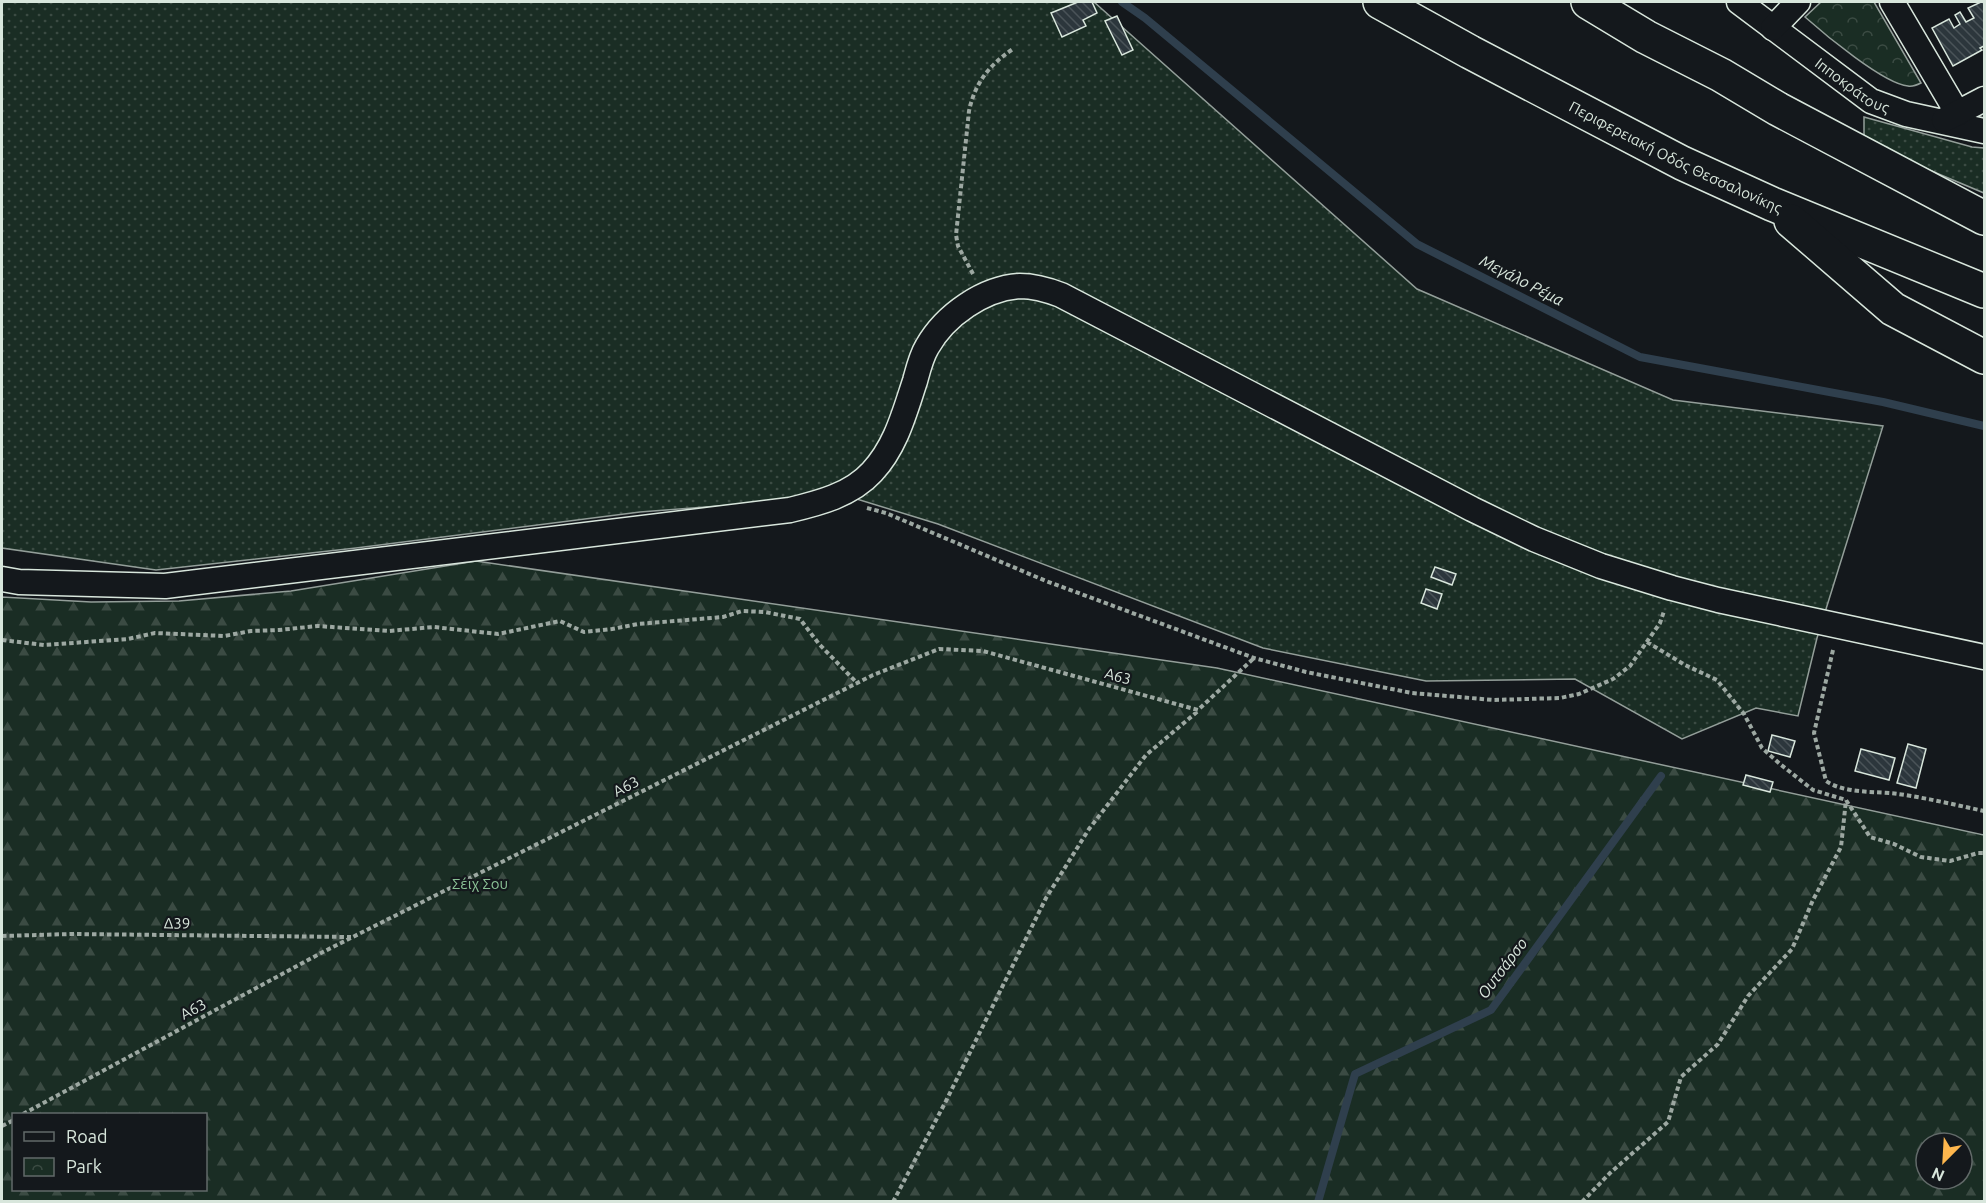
<svg xmlns="http://www.w3.org/2000/svg" width="1986" height="1203" font-family="Ubuntu,sans-serif">
	<style>
		.grass { fill: url(#grass-dots); stroke: #939e99; stroke-width: 1.5 }
		.forest { fill: url(#forest-firs); stroke: #939e99; stroke-width: 1.5; fill-rule: evenodd }
		.park { fill: url(#park-crowns); stroke: #939e99; stroke-width: 1.5 }
		.lines { fill: none; stroke-linecap: round; stroke-linejoin: round }
		.stream { stroke: #2f3f4d; stroke-width: 8 }
		.building { fill: url(#building-back-hatch); stroke: #d8e6dc; stroke-width: 1.5 }
		.minor-casing { stroke: #d8e6dc; stroke-width: 27 }
		.trunk-casing { stroke: #d8e6dc; stroke-width: 36 }
		.path { stroke: #9da8a2; stroke-width: 4; stroke-dasharray: 4.5 3; stroke-linecap: butt }
		.minor { stroke: #14181c; stroke-width: 24 }
		.trunk { stroke: #14181c; stroke-width: 33 }
		.labels { text-anchor: middle; dominant-baseline: central; stroke-width: 4.5; stroke-linejoin: round; paint-order: stroke }
		.street-label { font-size: 15px; fill: #d8e6dc; stroke: #14181c }
		.park-label { font-size: 15px; fill: #8ac095; stroke: #14181c }
		.water-label { font-size: 16px; font-style: italic; fill: #d8e6dc; stroke: #14181c }
	</style>
	<defs>
		<pattern id="grass-dots" width="8" height="8" patternUnits="userSpaceOnUse" patternTransform="scale(1.5)"><rect width="8" height="8" fill="#1a2d24"/><path d="M2 2h.1M6 6h.1" fill="none" stroke="#3b4b43" stroke-width="1.8" stroke-linecap="round"/></pattern>
		<pattern id="forest-firs" width="22" height="20" patternUnits="userSpaceOnUse" patternTransform="scale(1.5)"><rect width="22" height="20" fill="#1a2d24"/><path d="M5 1l3.5 6h-7zM16 11l3.5 6h-7z" fill="#3b4b43"/></pattern>
		<pattern id="park-crowns" width="20" height="18" patternUnits="userSpaceOnUse" patternTransform="scale(1.5)"><rect width="20" height="18" fill="#1a2d24"/><path d="M2 6a3 3 0 1 1 6 0M12 15a3 3 0 1 1 6 0" fill="none" stroke="#3b4b43"/></pattern>
		<pattern id="building-back-hatch" width="6" height="6" patternUnits="userSpaceOnUse" patternTransform="scale(1.5)"><rect width="6" height="6" fill="#2c363c"/><path d="M-1 5l2 2M0 0l6 6M5-1l2 2" fill="none" stroke="#4a5358"/></pattern>
	</defs>
	<rect width="100%" height="100%" fill="#14181c"/>
	<!-- grass -->
	<path class="grass" d="M 2,2 L 1094,2 L 1417,289 L 1673,400 L 1883,426 L 1817,638 L 1798,716 L 1756,708 L 1682,739 L 1575,679 L 1426,681 L 1263,648 L 938,524 L 847,496 L 640,512 L 356,548 L 156,570 L 2,548 Z
		M 1864,117 L 1972,147 L 1984,148 L 1984,193 L 1891,154 L 1864,138 Z"/>
	<!-- forest -->
	<path class="forest" d="M 476,561 L 1217,668 L 1984,835 L 1984,1201 L 2,1201 L 2,597 L 91,602 L 179,601 L 291,591 ZM 14,1114 L 206,1114 L 206,1190 L 14,1190 ZM 1926,1143 L 1962,1143 L 1962,1179 L 1926,1179 Z"/>
	<!-- park -->
	<path class="park" d="M 1821,2 L 1874,2 L 1921,83 C 1917,85 1913,87 1908,86 C 1884,84 1824,34 1805,17 Z"/>
	<g class="lines">
		<!-- stream -->
		<path class="stream" d="M 1122,2 L 1145,18 L 1417,244 L 1640,357 L 1883,402 L 1984,426
			M 1318,1202 L 1355,1074 L 1491,1010 L 1661,776"/>
	</g>
	<!-- building -->
	<path class="building" d="M 1078,2 L 1092,2 L 1097,13 L 1083,20 L 1086,26 L 1062,37 L 1051,13 Z
		M 1981,2 L 1984,2 L 1984,46 L 1980,48 L 1982,50 L 1953,66 L 1932,28 L 1949,19 L 1954,28 L 1960,24 L 1955,15 L 1960,12 L 1966,22 L 1974,18 L 1968,8 Z
		M 1117,16 L 1133,50 L 1122,55 L 1105,21 Z
		M 1435,567 L 1456,574 L 1452,585 L 1431,577 Z
		M 1426,589 L 1442,594 L 1437,609 L 1421,603 Z
		M 1772,735 L 1795,741 L 1790,757 L 1768,751 Z
		M 1908,744 L 1926,749 L 1916,788 L 1897,783 Z
		M 1861,749 L 1895,758 L 1889,780 L 1855,771 Z
		M 1746,775 L 1773,782 L 1770,792 L 1743,785 Z"/>
	<g class="lines">
		<!-- minor casing -->
		<g class="minor-casing">
			<g id="minor">
				<path id="s1" d="M 1739,2 L 1871,101 L 1906,114 L 1984,131"/>
				<path d="M 1892,2 L 1958,114"/>
				<path d="M 1773,28 L 1798,2"/>
				<path d="M 1944,120 L 1984,99"/>
				<path d="M 2,579 L 19,582 L 165,586 L 790,510 C 819,503 851,495 872,472 C 896,446 904,414 915,381 C 918,370 921,357 927,347 C 945,315 984,288 1020,286 C 1035,286 1048,290 1061,295 L 1472,509 L 1534,539 L 1601,566 L 1672,588 L 1718,600 L 1984,657"/>
			</g>
		</g>
		<!-- trunk casing -->
		<g class="trunk-casing">
			<g id="trunk">
				<path id="s2" d="M 1380,2 L 1470,52 L 1682,163 L 1772,204 L 1984,291"/>
				<path d="M 1588,2 L 1646,37 L 1721,75 L 1778,109 L 1984,218"/>
				<path d="M 1791,221 L 1893,309 L 1984,357"/>
			</g>
		</g>
		<!-- path -->
		<path class="path" d="M 973,274 L 958,246 L 956,235 L 969,111 C 975,83 989,65 1013,49
			M 867,508 L 886,513 L 1046,581 L 1254,658 L 1306,672 L 1412,693 L 1494,700 L 1560,698 L 1579,694 L 1613,679 L 1630,666 L 1660,623 L 1664,611
			M 2,640 L 44,645 L 128,639 L 155,633 L 224,636 L 251,631 L 279,630 L 318,626 L 389,631 L 434,627 L 498,634 L 560,621 L 584,632 L 612,629 L 638,624 L 723,617 L 742,611 L 765,612 L 800,619 L 819,644 L 857,683
			M 1647,642 L 1685,665 L 1717,680 L 1744,714 L 1762,748 L 1780,764 L 1813,790 L 1846,800 L 1870,837 L 1894,844 L 1921,857 L 1950,861 L 1978,853 L 1984,853
			M 1833,650 L 1814,733 L 1826,781 C 1845,794 1876,791 1898,794 C 1927,798 1956,805 1984,811
			M 2,936 L 72,934 L 351,937
			M 23,1114 L 321,953 L 873,675 L 939,649 L 983,651 L 1198,710 L 1254,658
			M 2,1126 L 14,1120
			M 893,1202 L 946,1101 L 1046,898 L 1089,829 L 1146,755 L 1198,711
			M 1582,1202 L 1610,1173 L 1668,1122 L 1681,1077 L 1718,1044 L 1748,996 L 1792,949 L 1813,900 L 1841,847 L 1846,800"/>
		<!-- minor -->
		<use href="#minor" class="minor"/>
		<!-- trunk -->
		<use href="#trunk" class="trunk"/>
	</g>
	<g class="labels">
		<!-- street labels -->
		<g class="street-label">
			<text stroke="none"><textPath href="#s1" startOffset="141">Ιπποκράτους</textPath></text>
			<text stroke="none"><textPath href="#s2" startOffset="334">Περιφερειακή Οδός Θεσσαλονίκης</textPath></text>
			<text transform="translate(1118 676) rotate(15)">Α63</text>
			<text transform="translate(626 786) rotate(-27)">Α63</text>
			<text transform="translate(177 923) rotate(1)">Δ39</text>
			<text transform="translate(193 1009) rotate(-28)">Α63</text>
		</g>
		<!-- park labels -->
		<g class="park-label">
			<text x="480" y="883">Σέιχ Σου</text>
		</g>
		<!-- water labels -->
		<g class="water-label">
			<text transform="translate(1522 280) rotate(27)">Μεγάλο Ρέμα</text>
			<text transform="translate(1502 968) rotate(-53)">Ουτσάρσο</text>
		</g>
	</g>
	<!-- border -->
	<rect width="1986" height="1203" fill="none" stroke="#d8e6dc" stroke-width="6"/>
	<!-- legend -->
	<rect x="12" y="1113" width="195" height="78" fill="#14181c" stroke="#626a69" stroke-width="1.5"/>
	<rect x="24" y="1132" width="30" height="9" fill="#14181c" stroke="#626a69" stroke-width="1.5"/>
	<text x="66" y="1143" font-size="18" fill="#d8e6dc">Road</text>
	<rect x="24" y="1158" width="30" height="18" fill="url(#park-crowns)" stroke="#626a69" stroke-width="1.5"/>
	<text x="66" y="1173" font-size="18" fill="#d8e6dc">Park</text>
	<!-- north arrow -->
	<g transform="translate(1944 1161) rotate(204)"><circle r="28" fill="#14181c" stroke="#626a69" stroke-width="1.5"/>
	<path d="M0-4.5L10 22L0 15L-10 22Z" fill="#ffb74d"/>
	<text y="-9" font-size="16" font-weight="bold" text-anchor="middle" fill="#d8e6dc">N</text>
	</g>
</svg>
